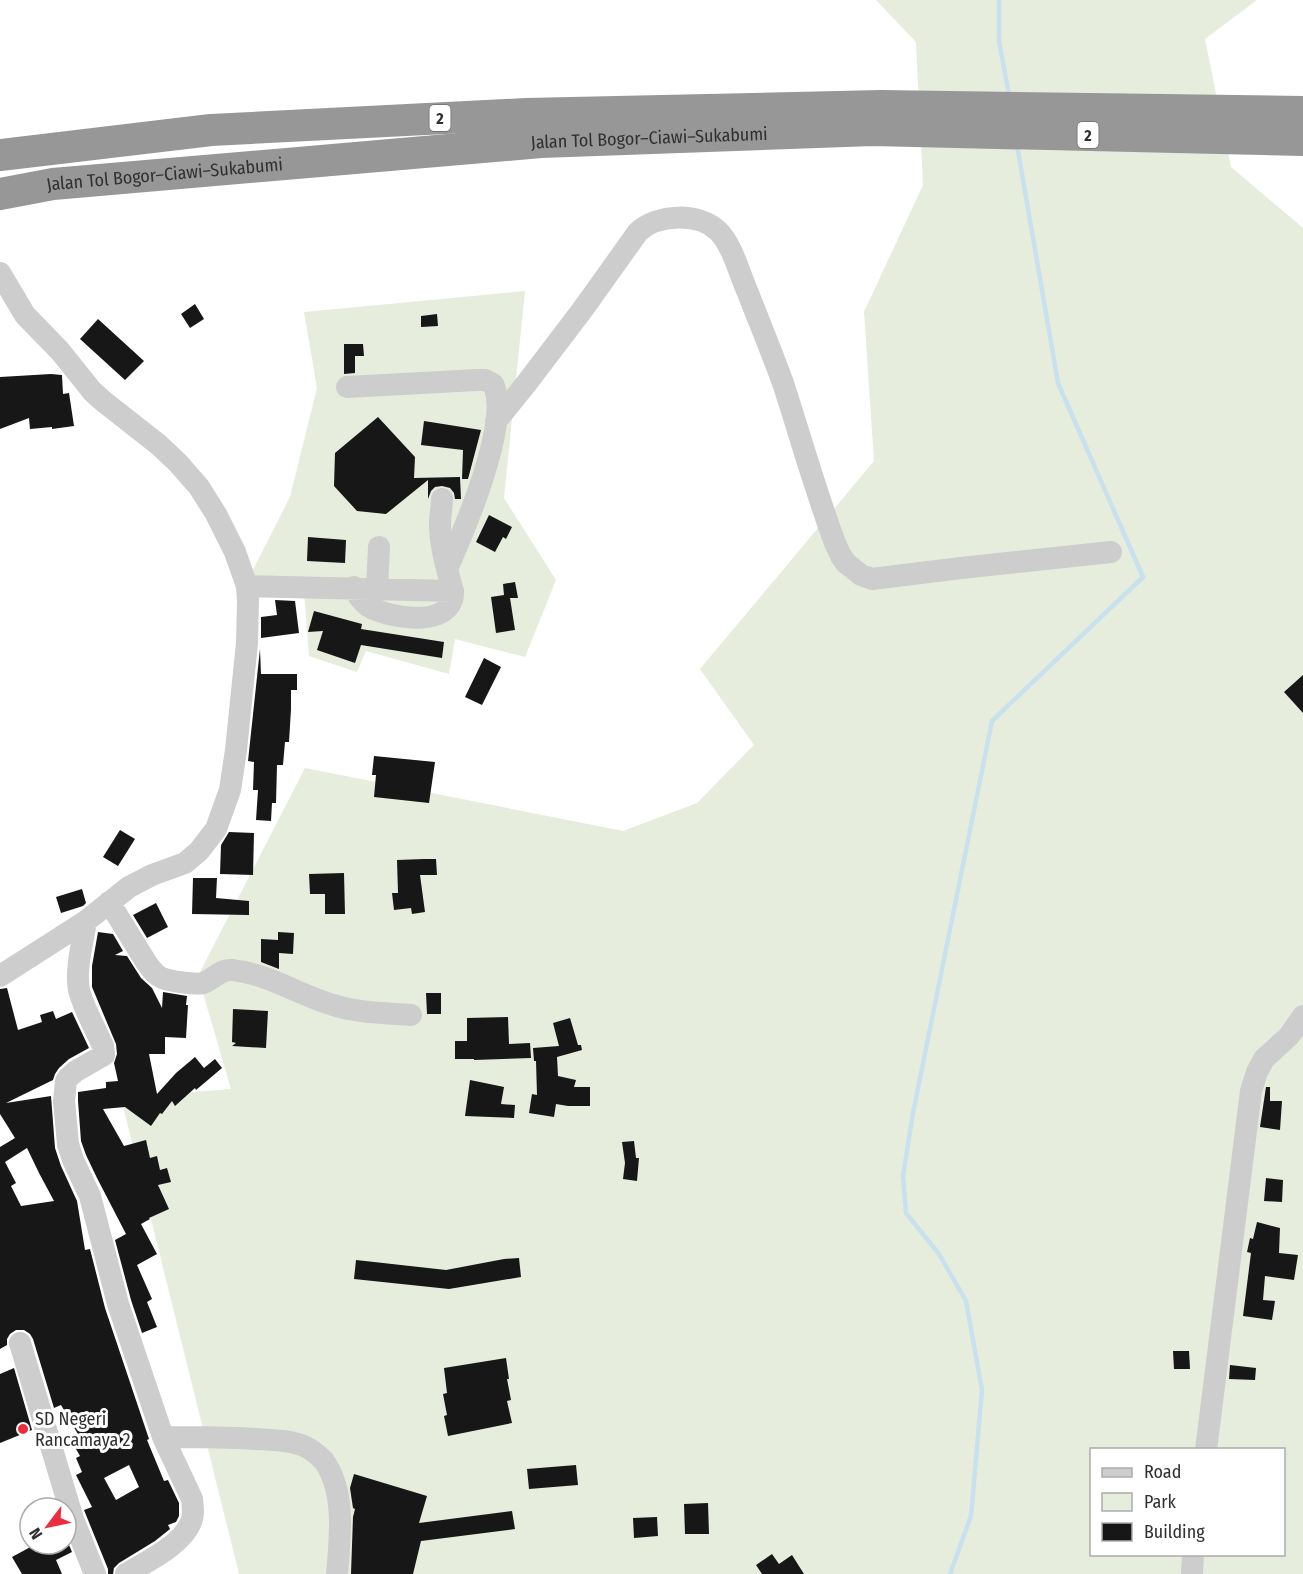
<svg xmlns="http://www.w3.org/2000/svg" width="1303" height="1574" font-family="'Fira Sans Condensed',sans-serif">
	<style>
		.green { fill: #e6eddd; fill-rule: evenodd }
		.lines { fill: none; stroke-linecap: round; stroke-linejoin: round }
		.stream { stroke: #c9e0ee; stroke-width: 4.5 }
		.building { fill: #171717; fill-rule: evenodd }
		.minor { stroke: #cdcdcd; stroke-width: 22 }
		.highway { stroke: #979797; stroke-width: 32 }
		.poi-dot { fill: #ec2c3f; stroke: #fff; stroke-width: 2 }
		.labels { text-anchor: middle; dominant-baseline: central; stroke-width: 6; stroke-linejoin: round; paint-order: stroke }
		.shield { fill: #fff; stroke: #6e6e6e; stroke-width: 1.5 }
		.shield-label { font-size: 16px; font-weight: bold; fill: #303030 }
		.street-label { font-size: 18px; fill: #303030; stroke: #fff }
		.poi-label { font-size: 18px; fill: #303030; stroke: #fff; text-anchor: start }
	</style>
	<rect width="100%" height="100%" fill="#fff"/>
	<!-- green -->
	<path class="green" d="M 876,0 L 1257,0 L 1205,39 L 1231,167 L 1303,228 L 1303,1574 L 239,1574 L 121,1098 L 231,1089 L 198,976 L 305,768 L 623,831 L 697,803 L 754,745 L 700,669 L 874,461 L 864,312 L 923,185 L 916,42 ZM 1092,1450 L 1284,1450 L 1284,1554 L 1092,1554 Z
		M 525,291 L 504,498 L 556,580 L 525,657 L 455,639 L 449,674 L 366,651 L 357,672 L 309,656 L 304,592 L 259,589 L 253,570 L 290,497 L 317,388 L 304,312 Z"/>
	<g class="lines">
		<!-- stream -->
		<path class="stream" d="M 999,0 L 999,41 L 1009,95
			M 950,1574 L 971,1516 L 982,1390 L 966,1301 L 939,1254 L 906,1213 L 903,1176 L 913,1113 L 992,721 L 1143,577 L 1058,383 L 1017,145"/>
	</g>
	<!-- building -->
	<path class="building" d="M 195,304 L 204,319 L 190,328 L 181,314 Z
		M 437,314 L 438,326 L 421,327 L 421,316 Z
		M 98,319 L 144,361 L 125,380 L 80,339 Z
		M 344,344 L 363,344 L 364,356 L 355,356 L 355,373 L 344,374 Z
		M 51,374 L 62,375 L 63,394 L 69,393 L 74,426 L 52,429 L 52,427 L 30,429 L 29,418 L 0,429 L 0,377 Z
		M 378,417 L 415,457 L 414,478 L 460,477 L 461,499 L 455,499 L 454,493 L 450,488 L 442,486 L 435,487 L 431,491 L 428,499 L 428,480 L 386,514 L 357,511 L 334,486 L 335,453 Z
		M 424,421 L 481,430 L 468,479 L 462,479 L 463,450 L 421,445 Z
		M 489,515 L 512,527 L 506,539 L 503,537 L 495,552 L 476,542 Z
		M 308,537 L 346,540 L 345,563 L 307,561 Z
		M 515,582 L 518,598 L 510,598 L 515,630 L 496,633 L 491,597 L 504,595 L 503,584 Z
		M 275,600 L 295,601 L 299,633 L 261,638 L 261,617 L 277,615 Z
		M 314,611 L 362,624 L 361,629 L 444,642 L 442,658 L 361,645 L 355,663 L 317,650 L 323,631 L 308,632 Z
		M 260,649 L 261,674 L 297,674 L 297,690 L 291,690 L 291,709 L 289,742 L 285,742 L 283,765 L 277,765 L 276,803 L 272,803 L 271,821 L 256,820 L 258,790 L 253,790 L 254,762 L 248,761 Z
		M 484,658 L 501,667 L 482,705 L 465,697 Z
		M 1303,675 L 1303,713 L 1284,692 Z
		M 374,756 L 435,762 L 429,803 L 374,797 L 376,775 L 372,775 Z
		M 120,830 L 135,839 L 118,866 L 103,857 Z
		M 229,832 L 254,833 L 253,875 L 220,874 L 221,845 Z
		M 424,859 L 436,859 L 437,875 L 420,875 L 425,912 L 412,914 L 411,908 L 394,910 L 392,893 L 398,893 L 397,860 Z
		M 344,873 L 345,914 L 325,914 L 325,894 L 310,894 L 309,874 Z
		M 193,878 L 217,878 L 216,898 L 249,901 L 249,915 L 192,914 Z
		M 82,889 L 86,903 L 83,906 L 61,913 L 56,897 Z
		M 156,903 L 168,927 L 147,938 L 133,915 Z
		M 98,932 L 113,934 L 123,951 L 115,955 L 127,956 L 141,978 L 152,988 L 162,1008 L 163,992 L 187,996 L 186,1005 L 188,1005 L 186,1038 L 165,1037 L 165,1054 L 149,1054 L 157,1094 L 176,1073 L 195,1057 L 204,1068 L 215,1059 L 222,1068 L 196,1090 L 195,1088 L 175,1106 L 172,1101 L 162,1114 L 160,1113 L 151,1126 L 125,1107 L 103,1109 L 124,1146 L 146,1140 L 150,1158 L 157,1156 L 160,1170 L 167,1168 L 171,1182 L 158,1185 L 169,1209 L 149,1218 L 150,1219 L 141,1224 L 157,1254 L 137,1265 L 152,1299 L 147,1302 L 157,1327 L 142,1333 L 131,1300 L 115,1240 L 126,1234 L 97,1178 L 86,1155 L 81,1141 L 78,1101 L 78,1092 L 106,1088 L 106,1082 L 118,1081 L 114,1063 L 117,1054 L 116,1044 L 92,987 L 92,966 Z
		M 278,932 L 294,933 L 293,954 L 279,953 L 279,969 L 261,962 L 261,939 L 278,940 Z
		M 7,988 L 18,1030 L 42,1022 L 40,1015 L 53,1011 L 56,1019 L 72,1012 L 89,1048 L 69,1059 L 59,1068 L 55,1074 L 53,1080 L 6,1103 L 51,1096 L 55,1148 L 61,1166 L 77,1201 L 85,1250 L 90,1249 L 105,1308 L 149,1439 L 147,1440 L 164,1481 L 168,1480 L 179,1503 L 179,1516 L 176,1522 L 168,1525 L 170,1529 L 155,1541 L 119,1563 L 114,1568 L 113,1574 L 108,1574 L 108,1569 L 86,1515 L 84,1510 L 92,1507 L 76,1475 L 82,1472 L 76,1458 L 80,1456 L 71,1440 L 79,1436 L 61,1405 L 54,1408 L 33,1339 L 30,1334 L 24,1330 L 16,1330 L 10,1334 L 7,1339 L 7,1345 L 0,1349 L 0,1147 L 15,1138 L 0,1114 L 0,989 ZM 27,1148 L 39,1173 L 54,1201 L 21,1206 L 11,1186 L 16,1183 L 5,1162 ZM 129,1465 L 139,1487 L 116,1500 L 104,1478 Z
		M 426,993 L 441,993 L 441,1014 L 427,1014 Z
		M 233,1009 L 268,1011 L 266,1048 L 232,1046 L 236,1043 L 232,1042 Z
		M 508,1017 L 509,1044 L 530,1043 L 531,1058 L 474,1060 L 474,1059 L 455,1059 L 455,1041 L 467,1041 L 467,1018 Z
		M 570,1018 L 578,1045 L 581,1045 L 582,1050 L 557,1057 L 558,1076 L 576,1080 L 574,1087 L 590,1087 L 590,1106 L 568,1106 L 556,1104 L 554,1117 L 529,1113 L 532,1094 L 537,1095 L 536,1061 L 534,1061 L 533,1048 L 559,1046 L 553,1023 Z
		M 470,1080 L 504,1087 L 501,1104 L 515,1105 L 514,1118 L 465,1116 Z
		M 1266,1087 L 1270,1087 L 1270,1101 L 1282,1101 L 1280,1130 L 1260,1127 Z
		M 634,1141 L 636,1158 L 639,1158 L 637,1181 L 623,1179 L 625,1163 L 622,1142 Z
		M 1266,1178 L 1283,1180 L 1282,1202 L 1264,1201 Z
		M 1257,1222 L 1280,1228 L 1279,1253 L 1298,1255 L 1294,1280 L 1265,1276 L 1263,1300 L 1275,1301 L 1272,1320 L 1243,1316 L 1251,1253 L 1247,1252 L 1250,1238 L 1253,1239 Z
		M 519,1258 L 521,1277 L 449,1289 L 354,1279 L 356,1260 L 446,1270 L 504,1259 Z
		M 1173,1351 L 1189,1351 L 1190,1369 L 1174,1369 Z
		M 506,1358 L 509,1379 L 507,1379 L 511,1400 L 507,1401 L 512,1423 L 448,1436 L 444,1416 L 447,1415 L 443,1394 L 447,1393 L 444,1368 Z
		M 1230,1365 L 1256,1368 L 1255,1380 L 1229,1379 Z
		M 14,1368 L 32,1430 L 0,1443 L 0,1374 Z
		M 576,1465 L 578,1485 L 529,1489 L 527,1469 Z
		M 354,1474 L 427,1496 L 419,1523 L 512,1511 L 515,1529 L 421,1541 L 413,1574 L 351,1574 L 353,1517 L 355,1509 L 353,1508 L 350,1488 Z
		M 708,1503 L 709,1534 L 685,1534 L 684,1504 Z
		M 657,1517 L 658,1536 L 634,1538 L 633,1518 Z
		M 66,1538 L 72,1552 L 56,1560 L 62,1574 L 22,1574 L 12,1557 L 36,1544 L 66,1544 Z
		M 772,1554 L 779,1564 L 792,1555 L 804,1574 L 762,1574 L 756,1565 Z"/>
	<g class="lines">
		<!-- minor -->
		<path class="minor" d="M 0,273 L 25,315 L 60,351 L 92,391 L 103,401 L 159,445 L 178,463 L 199,487 L 216,514 L 235,552 L 247,586 L 248,601 L 247,643 L 236,750 L 230,790 L 216,829 L 199,851 L 185,863 L 152,875 L 129,887 L 86,921 L 0,976
			M 347,387 L 477,380 L 485,380 L 493,384 C 512,420 463,533 447,569
			M 496,421 L 526,384 L 583,309 L 638,232 C 657,214 699,212 718,231 C 732,244 740,275 748,293 C 760,324 773,355 784,386 C 801,439 816,492 835,543 L 841,556 L 846,563 L 861,575 L 872,579 L 961,568 L 1111,552
			M 247,586 L 453,591 C 447,569 440,546 440,524 C 440,515 442,507 442,499
			M 354,587 C 357,595 361,601 368,606 C 385,617 443,628 452,600 C 453,597 453,594 453,591
			M 377,588 L 379,547
			M 109,902 L 146,962 C 150,968 155,975 162,978 C 170,981 195,985 203,983 C 215,979 219,969 232,970 C 269,974 299,995 333,1005 C 358,1013 385,1013 411,1015
			M 86,921 C 83,941 75,970 79,990 C 83,1007 96,1030 103,1046 L 104,1055 L 76,1071 L 68,1078 L 66,1081 L 64,1101 L 68,1144 L 73,1160 L 90,1196 L 118,1304 L 163,1437 L 192,1499 C 193,1507 194,1515 191,1522 C 182,1545 146,1562 126,1574
			M 20,1343 L 73,1519 L 95,1574
			M 163,1437 C 194,1437 225,1437 256,1439 C 272,1440 291,1440 306,1447 C 313,1450 319,1456 324,1461 C 346,1492 340,1539 337,1574
			M 1206,1450 L 1251,1091 L 1257,1072 L 1264,1059 L 1289,1036 L 1303,1016
			M 1192,1574 L 1193,1554"/>
		<!-- highway -->
		<g class="highway">
			<path d="M 0,155 L 211,130 L 526,114 L 881,106 L 1303,112"/>
			<path id="s1" d="M 0,194 L 53,184 L 541,142 L 873,130 L 1303,140"/>
		</g>
	</g>
	<!-- markers -->
	<circle class="poi-dot" cx="23" cy="1429" r="6"/>
	<g class="labels">
		<!-- shield labels -->
		<g class="shield">
			<rect x="429.5" y="105" width="21" height="26" rx="4.5"/>
			<rect x="1077.5" y="122" width="21" height="26" rx="4.5"/>
		</g>
		<g class="shield-label">
			<text x="440" y="118">2</text>
			<text x="1088" y="135">2</text>
		</g>
		<!-- street labels -->
		<g class="street-label">
			<text stroke="none"><textPath href="#s1" startOffset="652">Jalan Tol Bogor–Ciawi–Sukabumi</textPath></text>
			<text stroke="none"><textPath href="#s1" startOffset="166">Jalan Tol Bogor–Ciawi–Sukabumi</textPath></text>
		</g>
		<!-- poi labels -->
		<g class="poi-label">
			<text x="35" y="1419">SD Negeri<tspan x="35" dy="21">Rancamaya 2</tspan></text>
		</g>
	</g>
	<!-- legend -->
	<rect x="1090" y="1448" width="195" height="108" fill="#ffffff" stroke="#acacac" stroke-width="1.5"/>
	<rect x="1102" y="1468" width="30" height="9" fill="#cdcdcd" stroke="#acacac" stroke-width="1.5"/>
	<text x="1144" y="1478" font-size="18" fill="#303030">Road</text>
	<rect x="1102" y="1493" width="30" height="18" fill="#e6eddd" stroke="#acacac" stroke-width="1.5"/>
	<text x="1144" y="1508" font-size="18" fill="#303030">Park</text>
	<rect x="1102" y="1523" width="30" height="18" fill="#171717" stroke="#acacac" stroke-width="1.5"/>
	<text x="1144" y="1538" font-size="18" fill="#303030">Building</text>
	<!-- north arrow -->
	<g transform="translate(48 1526) rotate(238)"><circle r="28" fill="#ffffff" stroke="#acacac" stroke-width="1.5"/>
	<path d="M0-4.5L10 22L0 15L-10 22Z" fill="#ec2c3f"/>
	<text y="-9" font-size="16" font-weight="bold" text-anchor="middle" fill="#303030">N</text>
	</g>
</svg>
